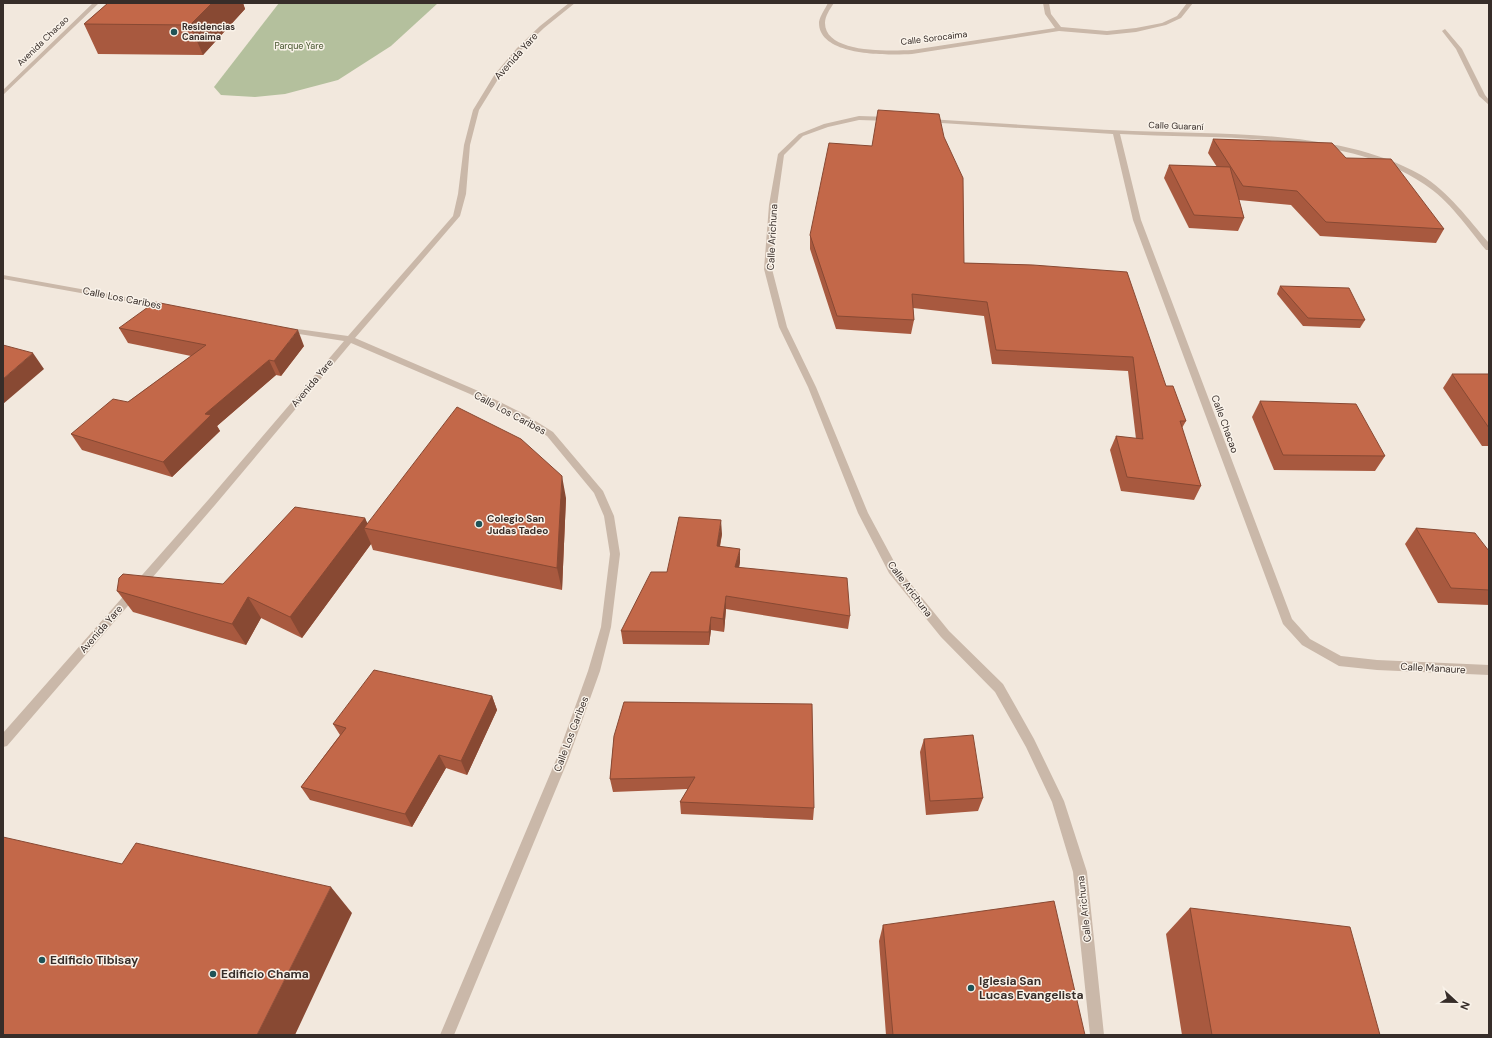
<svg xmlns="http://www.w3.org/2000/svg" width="1492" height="1038" font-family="'DM Sans',sans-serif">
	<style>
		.green { fill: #b4c09d }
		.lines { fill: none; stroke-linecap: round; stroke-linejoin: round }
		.lane { fill: #cab8a9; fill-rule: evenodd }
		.street { fill: #cab8a9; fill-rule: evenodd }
		.wall { fill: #a8593f }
		.shaded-wall { fill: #884933 }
		.building { fill: #c36849; stroke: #884933 }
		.poi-dot { fill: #1f5357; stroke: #f9f2e9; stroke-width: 1.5 }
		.labels { text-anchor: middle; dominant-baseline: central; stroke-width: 3; stroke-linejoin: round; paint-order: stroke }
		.far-poi-label { font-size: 9px; font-weight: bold; fill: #372d29; stroke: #f9f2e9; text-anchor: start }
		.far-street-label { font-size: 9px; fill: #372d29; stroke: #f9f2e9 }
		.far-park-label { font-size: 9px; fill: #45542d; stroke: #f9f2e9 }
		.street-label { font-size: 10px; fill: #372d29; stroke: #f9f2e9 }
		.poi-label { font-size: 10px; font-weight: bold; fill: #372d29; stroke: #f9f2e9; text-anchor: start }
		.near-poi-label { font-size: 12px; font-weight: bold; fill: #372d29; stroke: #f9f2e9; text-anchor: start }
	</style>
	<rect width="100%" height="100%" fill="#f2e8dd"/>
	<!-- green -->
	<path class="green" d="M 279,3 L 438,3 L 391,46 L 338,80 L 285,94 L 255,97 L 221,95 L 214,87 Z"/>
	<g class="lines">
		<!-- lane -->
		<path class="lane" d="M 1445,29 L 1462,49 L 1485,95 L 1489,100 L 1489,105 L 1479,96 L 1456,49 L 1442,31 Z"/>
		<!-- street -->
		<path class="street" d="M 93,3 L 99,3 L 3,95 L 3,90 Z
			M 569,3 L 575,3 L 544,28 L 521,50 L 500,76 L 479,110 L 470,145 L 466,194 L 460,216 L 355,338 L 476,390 L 526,415 L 553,432 L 603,491 L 614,516 L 620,554 L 611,627 L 600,671 L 568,760 L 454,1035 L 440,1035 L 556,760 L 588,671 L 601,627 L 610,554 L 604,516 L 594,493 L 547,436 L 520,419 L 470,394 L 351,343 L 215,505 L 7,746 L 3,747 L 3,733 L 209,499 L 344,341 L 286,332 L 283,331 L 282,329 L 283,327 L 348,336 L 453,216 L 458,194 L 464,145 L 473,110 L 495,74 L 517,48 L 540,26 Z
			M 828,3 L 834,3 C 830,9 825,16 825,23 C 825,54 891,51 912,50 L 1055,28 L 1045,14 L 1043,3 L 1049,3 L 1051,14 L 1061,27 L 1107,31 L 1136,28 L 1162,23 L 1177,16 L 1187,3 L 1193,3 L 1181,18 L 1166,25 L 1136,32 L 1107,35 L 1059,31 L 912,54 C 889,55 818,57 819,22 C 820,16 825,9 828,3 Z
			M 859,116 L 890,117 L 893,119 L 890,121 L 859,120 L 828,127 L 803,136 L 784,155 L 777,205 L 772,269 L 787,327 L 816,387 L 868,513 L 897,567 L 949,631 L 1003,684 L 1034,739 L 1064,801 L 1087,872 L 1104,1035 L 1090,1035 L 1073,872 L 1052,802 L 1026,747 L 995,692 L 941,637 L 889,573 L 858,513 L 808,387 L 779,327 L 764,269 L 769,205 L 778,154 L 799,134 L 824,124 Z
			M 928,119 C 996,123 1065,128 1133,131 C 1224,135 1340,129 1421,175 C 1449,192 1468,219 1489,243 L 1489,250 L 1486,250 C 1467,227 1449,200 1424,184 C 1345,131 1212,139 1120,134 L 1141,220 L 1292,619 L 1310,639 L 1341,656 L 1377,660 L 1489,665 L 1489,675 L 1377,670 L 1339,666 L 1302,645 L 1283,624 L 1133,220 L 1113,134 L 926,122 L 925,121 Z
			M 3,275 L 164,304 L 168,306 L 164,308 L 3,279 Z"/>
	</g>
	<!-- wall -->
	<path class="wall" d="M 108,3 L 243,3 L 245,9 L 203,55 L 98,54 L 84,24 Z
		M 1213,139 L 1346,158 L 1444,229 L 1436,243 L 1320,236 L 1291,205 L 1239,200 L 1244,218 L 1238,231 L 1189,228 L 1164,178 L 1169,165 L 1217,167 L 1208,153 Z
		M 810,235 L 964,263 L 1033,265 L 1166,386 L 1186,421 L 1182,428 L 1201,486 L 1194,500 L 1121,491 L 1110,450 L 1116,436 L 1136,439 L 1128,371 L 992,364 L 984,316 L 913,308 L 914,320 L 911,334 L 836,329 L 810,249 Z
		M 1280,286 L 1365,320 L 1360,328 L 1303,326 L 1277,294 Z
		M 119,328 L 304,346 L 281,376 L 276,375 L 217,426 L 220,431 L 172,477 L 82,450 L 71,434 L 128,402 L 191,356 L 128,343 Z
		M 1452,374 L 1489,374 L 1489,446 L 1482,446 L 1443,388 Z
		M 1260,401 L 1385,456 L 1375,471 L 1274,470 L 1252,417 Z
		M 566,498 L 562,590 L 373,550 L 371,544 L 302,638 L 261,618 L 246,645 L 133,612 L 117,591 L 223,584 L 365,518 L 367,524 Z
		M 1416,528 L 1489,551 L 1489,605 L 1438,603 L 1405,544 Z
		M 722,534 L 720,547 L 740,562 L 739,568 L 850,616 L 848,629 L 726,609 L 724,632 L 711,630 L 709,645 L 623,644 L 621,631 L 667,572 Z
		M 492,696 L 497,710 L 467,775 L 446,768 L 412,827 L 310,800 L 301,787 L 340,735 L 333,724 Z
		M 614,736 L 814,808 L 813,820 L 681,814 L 680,802 L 688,789 L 613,792 L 610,779 Z
		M 924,739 L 983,798 L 978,811 L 926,815 L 920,752 Z
		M 1190,908 L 1380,1035 L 1182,1035 L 1166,934 Z
		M 883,925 L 1085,1035 L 886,1035 L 879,941 Z"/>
	<!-- shaded-wall -->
	<path class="shaded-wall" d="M 212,3 L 243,3 L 245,9 L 203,55 L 190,25 Z
		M 298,330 L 304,346 L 281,376 L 274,361 Z
		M 33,353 L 44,369 L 3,404 L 3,379 Z
		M 269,360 L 276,375 L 217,426 L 220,431 L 172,477 L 163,462 L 205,414 Z
		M 562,476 L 566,498 L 562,590 L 557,568 Z
		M 365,518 L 370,529 L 364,528 L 371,544 L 302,638 L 290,617 Z
		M 721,520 L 722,534 L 717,560 L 717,546 Z
		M 740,549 L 740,562 L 736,581 L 735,567 Z
		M 726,596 L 726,609 L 724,632 L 723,619 Z
		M 248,597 L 261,618 L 246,645 L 232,624 Z
		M 711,617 L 711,630 L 709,645 L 709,632 Z
		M 492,696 L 497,710 L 467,775 L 461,761 Z
		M 439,755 L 446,768 L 412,827 L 405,814 Z
		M 331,887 L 352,913 L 295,1035 L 257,1035 Z"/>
	<!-- building -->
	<path class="building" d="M 108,3 L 212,3 L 190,25 L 84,24 Z
		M 878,110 L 939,114 L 944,137 L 963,178 L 964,263 L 1033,265 L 1127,272 L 1166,386 L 1173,386 L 1186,421 L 1180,421 L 1201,486 L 1127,477 L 1116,436 L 1143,439 L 1133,357 L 996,350 L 987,302 L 912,294 L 914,320 L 837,316 L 810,235 L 829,143 L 872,146 Z
		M 1213,139 L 1332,143 L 1346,158 L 1391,159 L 1444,229 L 1326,222 L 1297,191 L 1243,186 Z
		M 1169,165 L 1230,167 L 1244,218 L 1194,215 Z
		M 1280,286 L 1349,288 L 1365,320 L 1308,318 Z
		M 155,302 L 298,330 L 274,361 L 269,360 L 205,414 L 211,415 L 163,462 L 71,434 L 113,399 L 128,402 L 206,345 L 119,328 Z
		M 3,345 L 33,353 L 3,379 Z
		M 1452,374 L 1489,374 L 1489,428 Z
		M 1260,401 L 1356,404 L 1385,456 L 1283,455 Z
		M 457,407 L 521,439 L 562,476 L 557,568 L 364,528 Z
		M 295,507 L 365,518 L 290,617 L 248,597 L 232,624 L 117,591 L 119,578 L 123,574 L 223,584 Z
		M 679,517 L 721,520 L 717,546 L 740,549 L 735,567 L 847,578 L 850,616 L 726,596 L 723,619 L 711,617 L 709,632 L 621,631 L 651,572 L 667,572 Z
		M 1416,528 L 1475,533 L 1489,551 L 1489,590 L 1451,588 Z
		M 374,670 L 492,696 L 461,761 L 439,755 L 405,814 L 301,787 L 346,728 L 333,724 Z
		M 624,702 L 812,704 L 814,808 L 680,802 L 695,777 L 610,779 L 614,736 Z
		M 973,735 L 983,798 L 930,801 L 924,739 Z
		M 3,837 L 122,864 L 136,843 L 331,887 L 257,1035 L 3,1035 Z
		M 1054,901 L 1085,1035 L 893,1035 L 883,925 Z
		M 1190,908 L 1350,927 L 1380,1035 L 1212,1035 Z"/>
	<!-- markers -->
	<g class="poi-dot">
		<circle cx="174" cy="32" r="4"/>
		<circle cx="479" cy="524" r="4"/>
		<circle cx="42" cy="960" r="4"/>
		<circle cx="213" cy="974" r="4"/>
		<circle cx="971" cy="988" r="4"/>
	</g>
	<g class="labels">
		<!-- far-poi labels -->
		<g class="far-poi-label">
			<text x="182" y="27">Residencias<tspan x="182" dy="10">Canaima</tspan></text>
		</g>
		<!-- far-street labels -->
		<g class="far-street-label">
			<text transform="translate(934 38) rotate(-7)">Calle Sorocaima</text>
			<text transform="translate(43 41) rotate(-44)">Avenida Chacao</text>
			<text transform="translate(1176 126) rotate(2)">Calle Guaraní</text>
		</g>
		<!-- far-park labels -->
		<g class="far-park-label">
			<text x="299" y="46">Parque Yare</text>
		</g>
		<!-- street labels -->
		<g class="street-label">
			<text transform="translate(516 56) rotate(-48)">Avenida Yare</text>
			<text transform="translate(772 237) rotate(-87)">Calle Arichuna</text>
			<text transform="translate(122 298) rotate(11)">Calle Los Caribes</text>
			<text transform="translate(312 383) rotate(-50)">Avenida Yare</text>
			<text transform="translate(510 413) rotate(28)">Calle Los Caribes</text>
			<text transform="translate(1225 424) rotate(70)">Calle Chacao</text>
			<text transform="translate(910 589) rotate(53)">Calle Arichuna</text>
			<text transform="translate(101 629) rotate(-49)">Avenida Yare</text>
			<text transform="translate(1433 668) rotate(3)">Calle Manaure</text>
			<text transform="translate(571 734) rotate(-69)">Calle Los Caribes</text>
			<text transform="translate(1084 909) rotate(-96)">Calle Arichuna</text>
		</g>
		<!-- poi labels -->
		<g class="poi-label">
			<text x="487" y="518">Colegio San<tspan x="487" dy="12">Judas Tadeo</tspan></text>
		</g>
		<!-- near-poi labels -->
		<g class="near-poi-label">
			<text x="50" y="960">Edificio Tibisay</text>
			<text x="221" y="974">Edificio Chama</text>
			<text x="979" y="981">Iglesia San<tspan x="979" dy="14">Lucas Evangelista</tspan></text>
		</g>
	</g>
	<!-- border -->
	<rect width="1492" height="1038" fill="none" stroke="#372d29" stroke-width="8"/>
	<!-- north arrow -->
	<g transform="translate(1456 1002) rotate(112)" stroke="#f9f2e9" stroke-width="3" paint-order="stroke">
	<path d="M0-3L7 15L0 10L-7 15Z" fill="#372d29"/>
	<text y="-6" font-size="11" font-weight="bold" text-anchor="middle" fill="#372d29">N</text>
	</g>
</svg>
